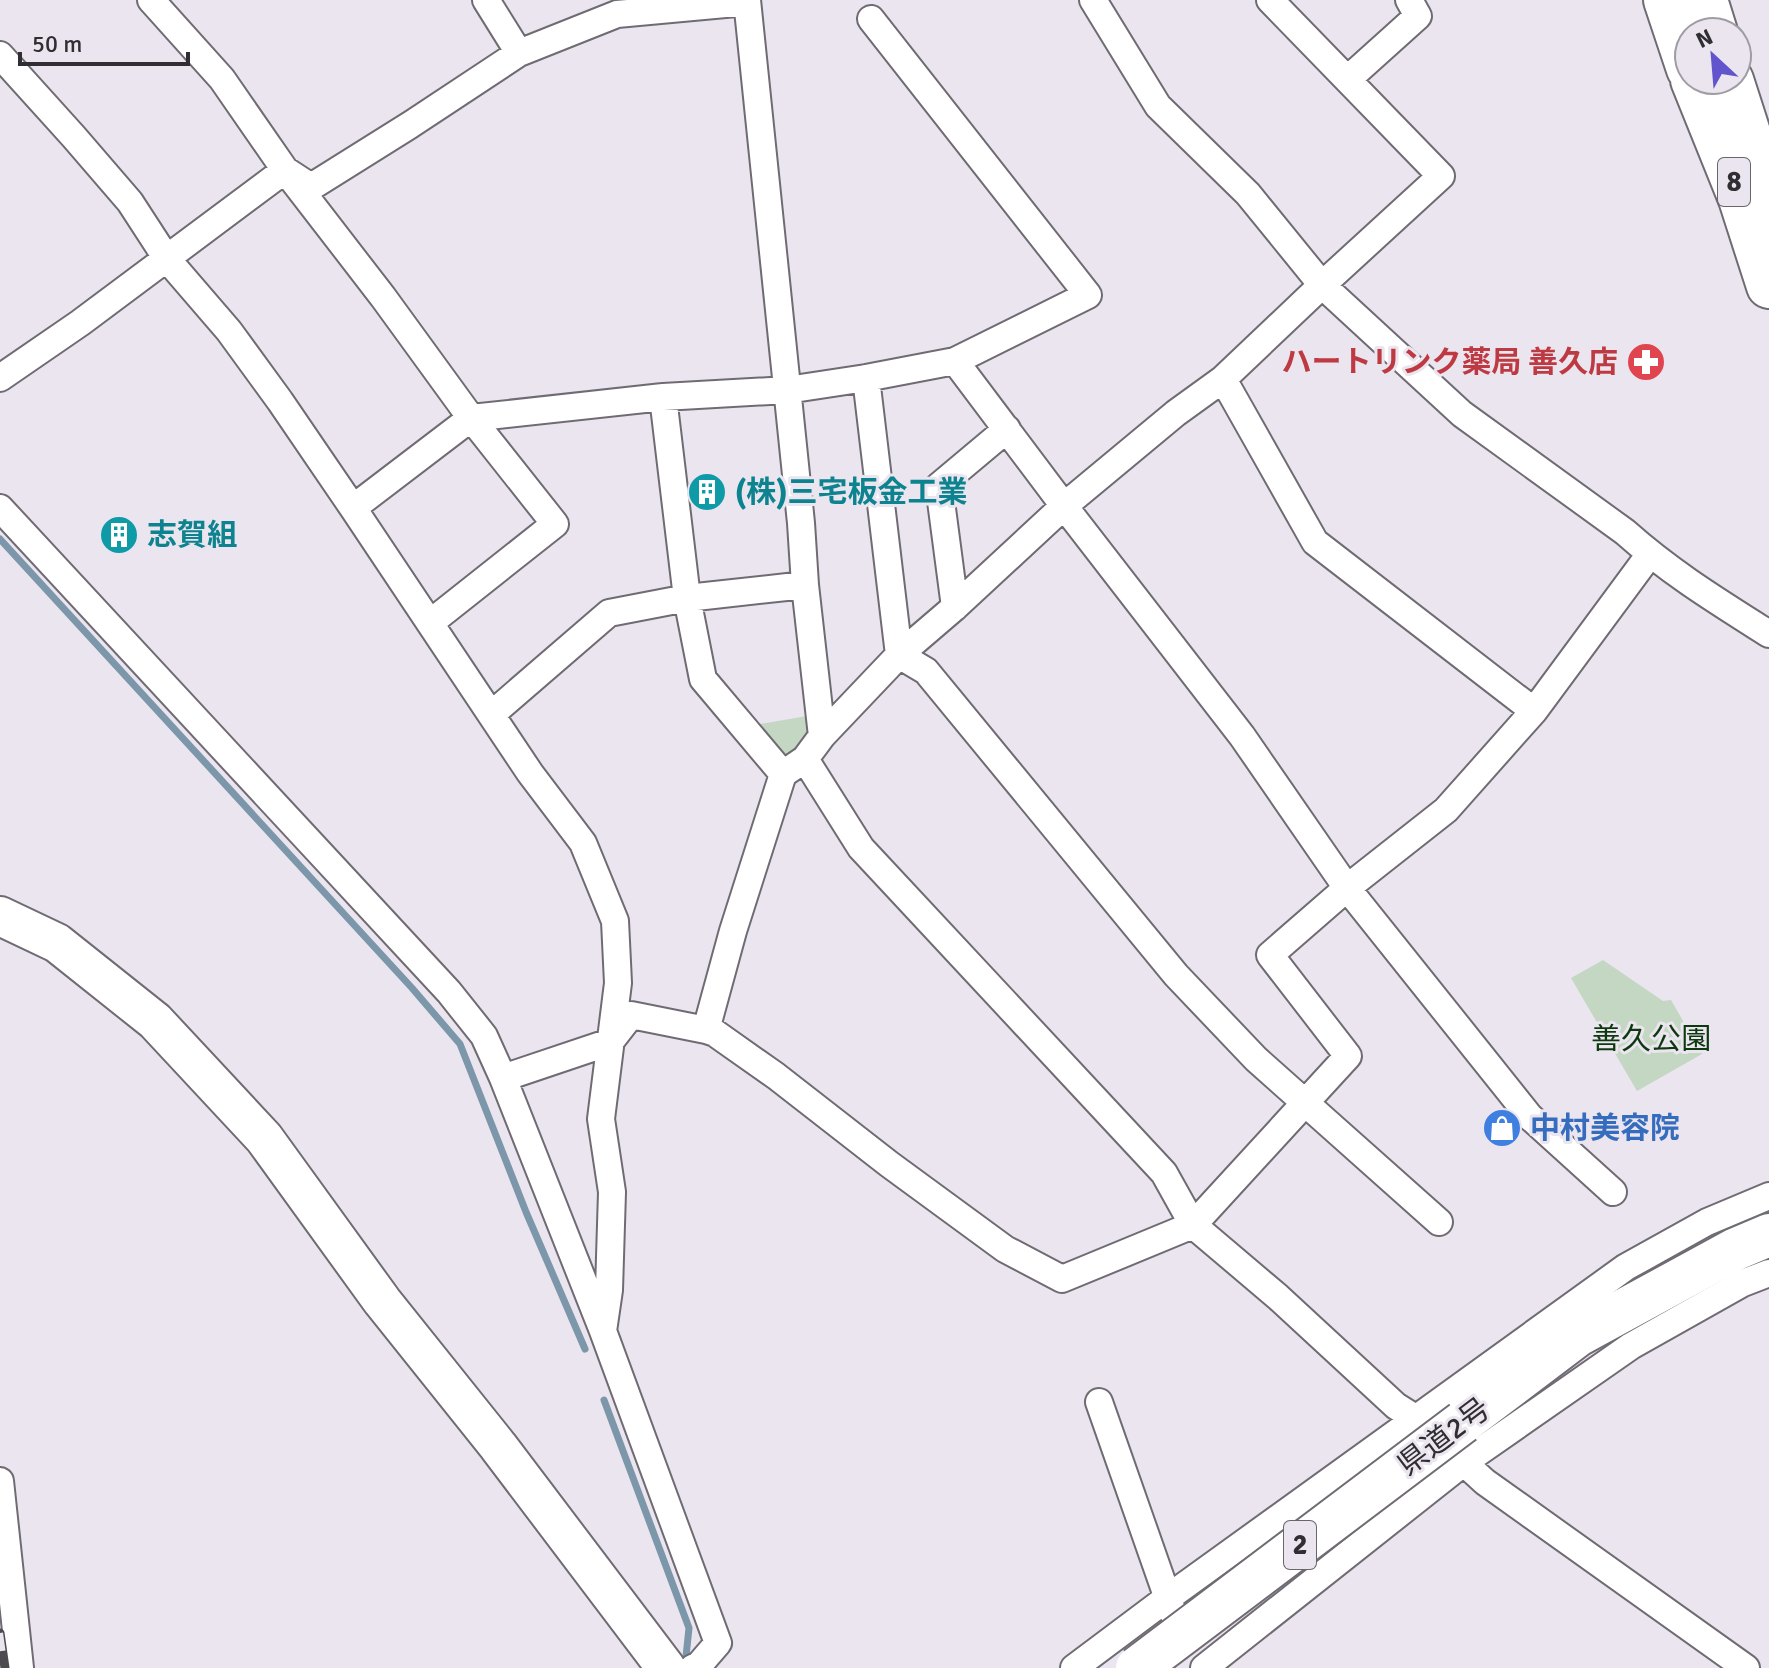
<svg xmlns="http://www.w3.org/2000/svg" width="1769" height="1668" font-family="Signika,'Noto Sans JP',sans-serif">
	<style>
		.green { fill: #c3d7c2 }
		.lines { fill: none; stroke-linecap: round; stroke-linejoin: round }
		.stream { stroke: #7c97a9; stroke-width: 7 }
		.street-casing { stroke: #706b73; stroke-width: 30 }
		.secondary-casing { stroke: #706b73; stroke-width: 42 }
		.primary-casing { stroke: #706b73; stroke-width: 46 }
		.highway-casing { stroke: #706b73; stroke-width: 48 }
		.street { stroke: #fff; stroke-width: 26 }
		.secondary { stroke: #fff; stroke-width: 38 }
		.primary { stroke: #fff; stroke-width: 42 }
		.highway { stroke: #fff; stroke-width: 44 }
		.rail-casing { stroke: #4e4b50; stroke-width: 9 }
		.rail { stroke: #ebe5ef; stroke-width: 6; stroke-dasharray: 18; stroke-linecap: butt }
		.primary-bridge-casing { stroke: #706b73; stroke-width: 46; stroke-linecap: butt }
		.primary-bridge { stroke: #fff; stroke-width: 42 }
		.labels { text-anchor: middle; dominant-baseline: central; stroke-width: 6; stroke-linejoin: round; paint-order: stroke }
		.shield { fill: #ebe5ef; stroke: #68656b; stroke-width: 2 }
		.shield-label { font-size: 28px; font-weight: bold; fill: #302e32 }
		.health-label { font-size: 30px; font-weight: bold; fill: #be3a42; stroke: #ebe5ef; text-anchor: end }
		.culture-label { font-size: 30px; font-weight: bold; fill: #0d838f; stroke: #ebe5ef; text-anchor: start }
		.park-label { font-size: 30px; fill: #0d390f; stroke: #ebe5ef }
		.shop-label { font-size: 30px; font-weight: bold; fill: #366cbe; stroke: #ebe5ef; text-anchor: start }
		.street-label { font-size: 30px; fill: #302e32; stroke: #ebe5ef }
	</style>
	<rect width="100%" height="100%" fill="#ebe5ef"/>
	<!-- green -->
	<path class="green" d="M 813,715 L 813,738 L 797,757 L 781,757 L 754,725 Z
		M 1603,960 L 1663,1001 L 1671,1000 L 1702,1054 L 1637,1091 L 1571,978 Z"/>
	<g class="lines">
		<!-- stream -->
		<path class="stream" d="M 0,539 L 412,988 L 460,1044 L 526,1212 L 585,1349
			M 604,1400 L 689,1628 L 685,1666"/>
		<!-- street casing -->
		<g class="street-casing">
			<path id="street" d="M 151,0 L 222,79 L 285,170 L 383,297 L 471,418 L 555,524 L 430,623
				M 486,0 L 519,53
				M 747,0 L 801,523 L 805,585 L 822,736
				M 1093,0 L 1158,106 L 1248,194 L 1322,285 L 1462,414 L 1625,532 C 1671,573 1717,601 1769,634
				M 871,19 L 1088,295 L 955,361 L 1064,506 L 1242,736 L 1347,888 L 1530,1117 L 1613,1192
				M 0,55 L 74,137 L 130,202 L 167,259 L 229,331 L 280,401 L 353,508 L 530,773 L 583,843 L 615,921 L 618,983 L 601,1119 L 612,1192 L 609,1290 L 603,1331
				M 1348,79 L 1418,16 L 1409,0
				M 0,378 L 80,323 L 285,170 L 311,187 L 410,125 L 519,53 L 617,14 L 747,2
				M 866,378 L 899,655
				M 1223,379 L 1315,542 L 1534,711
				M 663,397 L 687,598 L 703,679 L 783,774
				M 0,508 L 449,992 L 484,1036 L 503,1078 L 603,1331 L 718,1643 L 699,1665 L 693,1668
				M 353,508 L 471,418 L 663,397 L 787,390 L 866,378 L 955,361
				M 955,607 L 939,486 L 1007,429
				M 899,655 L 926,671 L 1176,975 L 1256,1059 L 1439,1222
				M 492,714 L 609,613 L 687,598 L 805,585
				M 805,759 L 861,848 L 1164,1173 L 1193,1225 L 1348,1056 L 1270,955 L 1347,888 L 1446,810 L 1534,711 L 1650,554
				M 706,1030 L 733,931 L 783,774 L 805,759 L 822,736 L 899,655 L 955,607 L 1064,506 L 1176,413 L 1223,379 L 1322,285 L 1441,176 L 1270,0
				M 503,1078 L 610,1042 L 631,1015 L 706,1030 L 715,1033 L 776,1076 L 889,1164 L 1005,1249 L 1062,1279 L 1193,1225 L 1278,1297 L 1396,1406 L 1415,1418 L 1485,1482 L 1746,1668
				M 1099,1402 L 1173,1613
				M 0,1481 L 20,1668
				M 1074,1668 L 1166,1599 L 1626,1267 L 1707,1222 L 1769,1196
				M 1204,1668 L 1463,1463 L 1631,1346 L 1743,1283 L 1769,1273"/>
		</g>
		<!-- secondary casing -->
		<g class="secondary-casing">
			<path id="secondary" d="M 0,916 L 57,943 L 155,1021 L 264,1138 L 382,1301 L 498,1446 L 666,1668"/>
		</g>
		<!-- primary casing -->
		<g class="primary-casing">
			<path id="primary" d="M 1463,1422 L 1578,1335 L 1736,1249 L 1769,1235"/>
		</g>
		<!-- highway casing -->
		<g class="highway-casing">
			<path id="highway" d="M 1666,0 L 1689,69
				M 1705,0 L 1715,32
				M 1693,80 L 1741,199 L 1769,286
				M 1731,80 L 1767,192"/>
		</g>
		<!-- street -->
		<use href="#street" class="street"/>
		<!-- secondary -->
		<use href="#secondary" class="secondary"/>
		<!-- primary -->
		<use href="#primary" class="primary"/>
		<!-- highway -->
		<use href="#highway" class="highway"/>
		<!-- rail casing -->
		<g class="rail-casing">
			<path id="rail" d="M 0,1633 L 5,1668"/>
		</g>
		<!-- rail -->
		<use href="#rail" class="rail"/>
		<!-- primary-bridge casing -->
		<g class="primary-bridge-casing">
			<path id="primary-bridge" d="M 1137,1668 L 1463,1422"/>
		</g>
		<!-- primary-bridge -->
		<use href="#primary-bridge" class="primary-bridge"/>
	</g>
	<!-- icons -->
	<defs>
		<g id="pharmacy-disc" transform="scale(2)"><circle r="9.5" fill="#e0444e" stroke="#ebe5ef"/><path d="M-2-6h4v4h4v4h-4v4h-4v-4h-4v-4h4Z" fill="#fff"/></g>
		<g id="building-disc" transform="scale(2)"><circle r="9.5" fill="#0f9aa8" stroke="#ebe5ef"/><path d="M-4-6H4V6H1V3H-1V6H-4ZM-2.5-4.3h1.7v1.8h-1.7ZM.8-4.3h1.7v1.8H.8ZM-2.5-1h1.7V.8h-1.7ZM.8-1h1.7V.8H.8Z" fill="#fff"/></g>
		<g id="shop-disc" transform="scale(2)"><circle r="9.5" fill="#3f7fe0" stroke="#ebe5ef"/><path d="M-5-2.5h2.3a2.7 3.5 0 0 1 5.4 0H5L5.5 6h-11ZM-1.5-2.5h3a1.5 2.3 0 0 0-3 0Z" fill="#fff"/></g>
	</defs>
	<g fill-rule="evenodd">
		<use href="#pharmacy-disc" x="1646" y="362"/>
		<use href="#building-disc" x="707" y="492"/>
		<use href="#building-disc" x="119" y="535"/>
		<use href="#shop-disc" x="1502" y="1128"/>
	</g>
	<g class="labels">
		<!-- shield labels -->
		<g class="shield">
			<rect x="1718" y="158" width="32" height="48" rx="6"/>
			<rect x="1284" y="1521" width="32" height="48" rx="6"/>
		</g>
		<g class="shield-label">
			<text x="1734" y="182">8</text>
			<text x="1300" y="1545">2</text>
		</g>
		<!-- health labels -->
		<g class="health-label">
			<text x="1618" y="362">ハートリンク薬局 善久店</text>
		</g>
		<!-- culture labels -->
		<g class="culture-label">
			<text x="735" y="492">(株)三宅板金工業</text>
			<text x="147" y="535">志賀組</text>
		</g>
		<!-- park labels -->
		<g class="park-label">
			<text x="1651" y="1039">善久公園</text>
		</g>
		<!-- shop labels -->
		<g class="shop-label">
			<text x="1530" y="1128">中村美容院</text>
		</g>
		<!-- street labels -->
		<g class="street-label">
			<text transform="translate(1444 1437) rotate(-37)">県道2号</text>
		</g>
	</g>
	<!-- north arrow -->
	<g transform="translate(1713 56) rotate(334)"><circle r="38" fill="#ebe5ef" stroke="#a09ca3" stroke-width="2"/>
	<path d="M0-6L14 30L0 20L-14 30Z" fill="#6154cd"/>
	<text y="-12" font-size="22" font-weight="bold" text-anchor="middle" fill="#302e32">N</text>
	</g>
	<!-- scale -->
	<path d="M20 52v12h168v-12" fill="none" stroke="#302e32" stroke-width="4"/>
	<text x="32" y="52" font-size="24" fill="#302e32" stroke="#ebe5ef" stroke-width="6" paint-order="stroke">50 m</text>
</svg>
